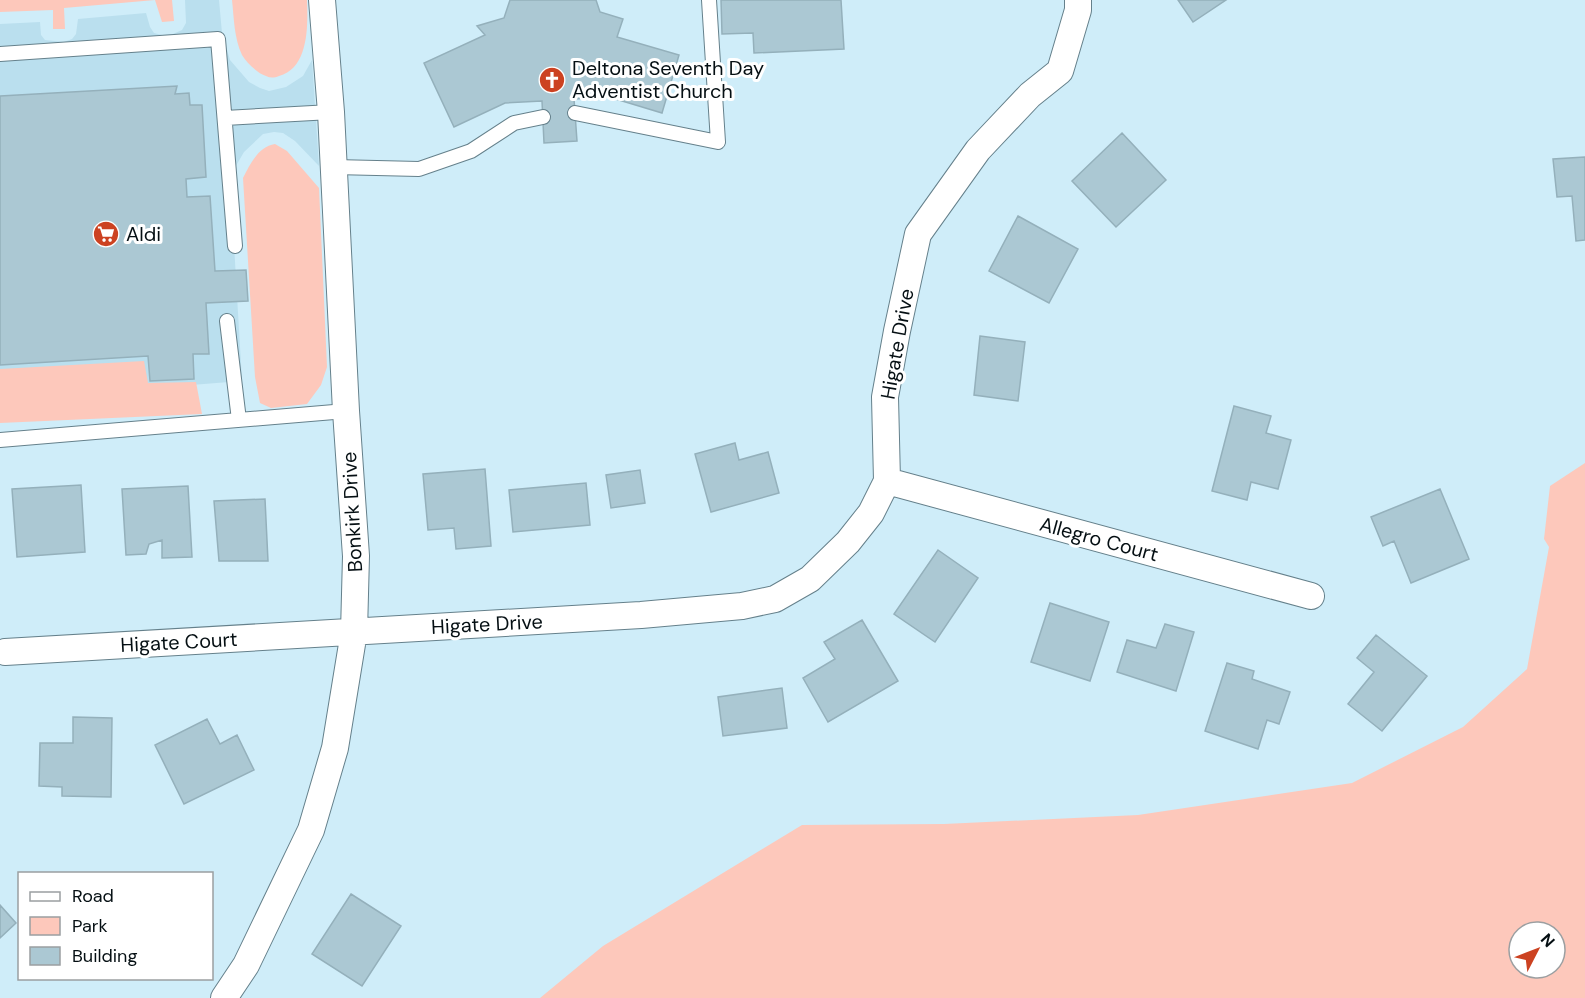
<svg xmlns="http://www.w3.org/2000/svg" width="1585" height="998" font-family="'DM Sans',sans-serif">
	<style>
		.built { fill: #badfee }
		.green { fill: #fdc8bb; fill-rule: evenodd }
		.building { fill: #abc8d3; stroke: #94b0bb; stroke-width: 1.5 }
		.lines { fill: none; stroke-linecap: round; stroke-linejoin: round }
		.lane-casing { stroke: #65808b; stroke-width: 16 }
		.street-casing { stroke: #65808b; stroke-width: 28 }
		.lane { stroke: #fff; stroke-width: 14 }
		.street { stroke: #fff; stroke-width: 26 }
		.labels { text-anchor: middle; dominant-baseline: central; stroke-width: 6; stroke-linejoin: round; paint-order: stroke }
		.poi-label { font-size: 20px; fill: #050f13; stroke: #fff; text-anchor: start }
		.street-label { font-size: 20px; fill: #050f13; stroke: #fff }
	</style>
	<rect width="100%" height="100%" fill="#cfedf9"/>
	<!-- built -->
	<path class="built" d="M 185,0 L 219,0 L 222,33 L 230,60 L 249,82 L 260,88 L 269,91 L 286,87 L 303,76 L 312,60 L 319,166 L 295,141 L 283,133 L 274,132 L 263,134 L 244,152 L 230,176 L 242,381 L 0,400 L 0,24 L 40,22 L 41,35 L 45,40 L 64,42 L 72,39 L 76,34 L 78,19 L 146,13 L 150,27 L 154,33 L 162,35 L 173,34 L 182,30 L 186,23 Z"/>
	<!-- green -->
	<path class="green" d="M 0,0 L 172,0 L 174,21 L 162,22 L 155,0 L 64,8 L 65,29 L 53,29 L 53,10 L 0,12 Z
		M 232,0 L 307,0 C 308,25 309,68 279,76 C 274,78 270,78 266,76 C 257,73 247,63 242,55 C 234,38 234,18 232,0 Z
		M 275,144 L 287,151 L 319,188 L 327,367 L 321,385 L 307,404 L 271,408 L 260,403 L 255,377 L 243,178 C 250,164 259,146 275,144 Z
		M 144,361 L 148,383 L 196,382 L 202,414 L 0,423 L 0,369 Z
		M 1585,463 L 1585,998 L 540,998 L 603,946 L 802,825 L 944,824 L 1138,815 L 1352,783 L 1463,727 L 1527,669 L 1549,547 L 1544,539 L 1550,486 ZM 1519,932 L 1555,932 L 1555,968 L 1519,968 Z"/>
	<!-- building -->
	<path class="building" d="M 510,0 L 596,0 L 600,12 L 623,19 L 617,37 L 679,55 L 662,113 L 609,97 L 574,99 L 577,141 L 544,143 L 542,101 L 505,103 L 454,127 L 424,63 L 485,35 L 477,26 L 504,18 Z
		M 721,0 L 841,0 L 844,49 L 754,53 L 753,33 L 722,34 Z
		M 1178,0 L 1226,0 L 1193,22 Z
		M 177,86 L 175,94 L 189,93 L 190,105 L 202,105 L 206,177 L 186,179 L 187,197 L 210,196 L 215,271 L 246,270 L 248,301 L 206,303 L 209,354 L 193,354 L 194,379 L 150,381 L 148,356 L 0,365 L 0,96 Z
		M 1122,133 L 1166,180 L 1116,227 L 1072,181 Z
		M 1585,157 L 1585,240 L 1576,241 L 1572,196 L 1557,197 L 1553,159 Z
		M 1018,216 L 1078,249 L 1049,303 L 989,271 Z
		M 980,336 L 1025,342 L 1018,401 L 974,395 Z
		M 1234,406 L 1271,416 L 1266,433 L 1291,440 L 1278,489 L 1251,482 L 1247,500 L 1212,491 Z
		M 735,443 L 739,460 L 768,452 L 779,493 L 711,512 L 695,454 Z
		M 485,469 L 491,546 L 456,549 L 454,528 L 428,530 L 423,474 Z
		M 640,470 L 645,503 L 611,508 L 606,475 Z
		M 586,483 L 590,525 L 513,532 L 509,490 Z
		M 81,485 L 85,552 L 17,557 L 12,489 Z
		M 188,486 L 192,557 L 162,558 L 162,540 L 149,544 L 146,554 L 126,555 L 122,489 Z
		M 1440,489 L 1469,559 L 1411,583 L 1394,541 L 1383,546 L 1371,517 Z
		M 265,499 L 268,561 L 219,561 L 214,501 Z
		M 938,550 L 978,578 L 935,642 L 894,614 Z
		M 1050,603 L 1109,622 L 1090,681 L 1031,662 Z
		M 862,620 L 898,681 L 828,722 L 803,678 L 835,659 L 824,642 Z
		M 1165,624 L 1194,632 L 1176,691 L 1117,672 L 1127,640 L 1156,648 Z
		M 1376,635 L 1427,676 L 1382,731 L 1348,704 L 1374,672 L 1357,658 Z
		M 1227,663 L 1254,671 L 1252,679 L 1290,692 L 1279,724 L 1267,720 L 1258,749 L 1205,731 Z
		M 782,688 L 787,728 L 723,736 L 718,697 Z
		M 73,717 L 112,718 L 111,797 L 62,796 L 62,787 L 39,786 L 40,743 L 73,743 Z
		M 207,719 L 220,744 L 237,735 L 254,770 L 184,804 L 155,745 Z
		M 351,894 L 401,926 L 362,986 L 312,954 Z
		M 0,905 L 16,923 L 0,938 Z"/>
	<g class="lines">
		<!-- lane casing -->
		<g class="lane-casing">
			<path id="lane" d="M 0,54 L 218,39 L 235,246
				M 575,113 L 718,142 L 709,0
				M 225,118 L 331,112
				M 334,167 L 419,169 L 471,151 L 514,123 L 543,117
				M 227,321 L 239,420
				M 0,440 L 346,411"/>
		</g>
		<!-- street casing -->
		<g class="street-casing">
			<path id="street" d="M 887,481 L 1311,596
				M 5,652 L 641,615 L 742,606 L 775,599 L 810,579 L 848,542 L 871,513 L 887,481 L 885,397 L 897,331 L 918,234 L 978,150 L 1030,95 L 1060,71 L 1078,10 L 1078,0
				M 224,998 L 246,965 L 311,830 L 335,748 L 354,632 L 356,556 L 346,411 L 331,112 L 322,0"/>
		</g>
		<!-- lane -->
		<use href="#lane" class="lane"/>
		<!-- street -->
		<use href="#street" class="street"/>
	</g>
	<!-- icons -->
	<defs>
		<g id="church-disc" transform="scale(1.35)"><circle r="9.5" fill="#cc4221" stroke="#fff"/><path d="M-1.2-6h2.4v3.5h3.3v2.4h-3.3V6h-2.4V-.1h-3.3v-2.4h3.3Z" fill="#fff"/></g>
		<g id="supermarket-disc" transform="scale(1.35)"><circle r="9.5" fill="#cc4221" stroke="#fff"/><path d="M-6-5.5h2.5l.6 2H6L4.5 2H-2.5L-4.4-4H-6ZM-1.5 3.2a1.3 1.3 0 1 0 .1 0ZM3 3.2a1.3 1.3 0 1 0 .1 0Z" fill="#fff"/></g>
	</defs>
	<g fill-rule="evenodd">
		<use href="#church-disc" x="552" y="80"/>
		<use href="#supermarket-disc" x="106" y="234"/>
	</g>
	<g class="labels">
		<!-- poi labels -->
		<g class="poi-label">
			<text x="572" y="68">Deltona Seventh Day<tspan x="572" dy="23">Adventist Church</tspan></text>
			<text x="126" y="234">Aldi</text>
		</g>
		<!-- street labels -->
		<g class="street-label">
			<text transform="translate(897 344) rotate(-80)">Higate Drive</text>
			<text transform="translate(352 512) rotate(-93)">Bonkirk Drive</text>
			<text transform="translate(1099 539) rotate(15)">Allegro Court</text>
			<text transform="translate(487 624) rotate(-3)">Higate Drive</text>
			<text transform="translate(179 642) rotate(-3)">Higate Court</text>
		</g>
	</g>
	<!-- legend -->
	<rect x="18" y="872" width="195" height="108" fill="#ffffff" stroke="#9b9fa1" stroke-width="1.5"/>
	<rect x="30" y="892" width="30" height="9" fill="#ffffff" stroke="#9b9fa1" stroke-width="1.5"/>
	<text x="72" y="902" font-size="18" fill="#050f13">Road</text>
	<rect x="30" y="917" width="30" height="18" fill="#fdc8bb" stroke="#9b9fa1" stroke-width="1.5"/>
	<text x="72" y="932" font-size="18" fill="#050f13">Park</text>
	<rect x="30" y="947" width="30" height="18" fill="#abc8d3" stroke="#9b9fa1" stroke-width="1.5"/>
	<text x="72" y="962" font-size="18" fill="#050f13">Building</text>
	<!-- north arrow -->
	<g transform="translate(1537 950) rotate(48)"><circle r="28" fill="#ffffff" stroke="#9b9fa1" stroke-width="1.5"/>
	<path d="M0-4.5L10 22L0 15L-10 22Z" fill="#cc4221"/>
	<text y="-9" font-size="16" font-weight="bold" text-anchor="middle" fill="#050f13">N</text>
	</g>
</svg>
